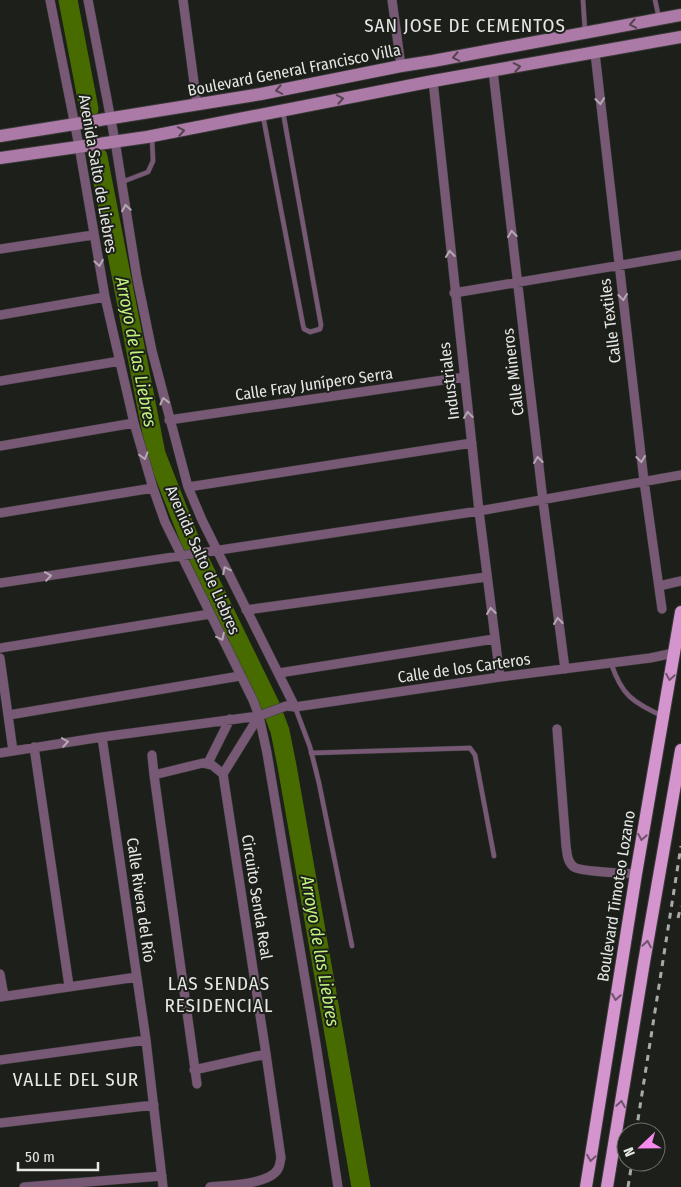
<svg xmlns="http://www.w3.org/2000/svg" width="681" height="1187" font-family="'Fira Sans Condensed',sans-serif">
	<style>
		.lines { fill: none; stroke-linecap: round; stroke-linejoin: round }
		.river { stroke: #486b00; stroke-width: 19 }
		.service-casing { stroke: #393b36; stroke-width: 5.5 }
		.minor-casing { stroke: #393b36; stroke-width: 10 }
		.secondary-casing { stroke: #393b36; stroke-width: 14 }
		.primary-casing { stroke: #393b36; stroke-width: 14 }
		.service { stroke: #785975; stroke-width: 4.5 }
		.minor { stroke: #785975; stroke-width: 9 }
		.secondary { stroke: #ac7aa7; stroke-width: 12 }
		.primary { stroke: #d494ce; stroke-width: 12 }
		.rail { stroke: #a9aba7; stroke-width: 3; stroke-dasharray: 6 6; stroke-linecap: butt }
		.oneway { stroke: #564352 }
		.oneway2 { stroke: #b4a8b3 }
		.oneway3 { stroke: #6f546b }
		.labels { text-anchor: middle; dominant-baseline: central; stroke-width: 4; stroke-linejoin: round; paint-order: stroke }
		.street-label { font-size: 16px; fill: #e6e8e5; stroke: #1d1f1a }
		.water-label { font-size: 18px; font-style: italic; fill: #c0f47d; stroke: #1d1f1a }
		.quarter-label { font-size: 19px; letter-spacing: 1px; fill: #e6e8e5; stroke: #1d1f1a }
	</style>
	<rect width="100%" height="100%" fill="#1d1f1a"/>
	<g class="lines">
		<!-- river -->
		<path class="river" d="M 68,0 L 89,109
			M 98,157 L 156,454 L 191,543
			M 199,559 L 271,707
			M 274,715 L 280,731 L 287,766 L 361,1187"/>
		<!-- service casing -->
		<g class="service-casing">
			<path id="service" d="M 583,0 L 585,31
				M 655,0 L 659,18
				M 263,116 L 303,325 L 304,329 L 310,332 L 320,329 L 321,325 L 283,112
				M 122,182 L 148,172 L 153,161 L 152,138
				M 611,663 C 622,696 632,701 662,716
				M 295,707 L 310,747 L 319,783 L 352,946
				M 311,753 L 470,748 L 475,755 L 494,856"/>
		</g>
		<!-- minor casing -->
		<g class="minor-casing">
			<path id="minor" d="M 50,0 L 79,146 L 105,297 L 134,423 L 153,488 L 165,522 L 253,700 L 259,716 L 267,753 L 316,1044 L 338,1187
				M 88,0 L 115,141 L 137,278 L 152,351 L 188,487 L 202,520 L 295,707
				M 183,0 L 197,105
				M 392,0 L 401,66
				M 595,53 L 644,481 L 662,609
				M 493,71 L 543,501 L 565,669
				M 433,81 L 479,511 L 500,677
				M 0,249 L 93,235
				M 454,293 L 681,255
				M 0,315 L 105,297
				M 0,381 L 120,361
				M 169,420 L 464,377
				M 0,446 L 134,423
				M 188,487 L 472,443
				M 0,513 L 153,488
				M 0,583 L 479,511 L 681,475
				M 659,586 L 681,581
				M 246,610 L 486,577
				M 0,648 L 210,614
				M 0,658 L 13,751
				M 279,673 L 494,639
				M 9,715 L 240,676
				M 557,729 L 566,846 C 567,853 567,862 574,867 C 581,872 624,873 636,874
				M 102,737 L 146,1040 L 163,1187
				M 34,747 L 69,986
				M 0,753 L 102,737 L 259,716 L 286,706 L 295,707 L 500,677 L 650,658 L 674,653
				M 152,755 L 154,775 L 197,1084
				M 208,763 L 230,719
				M 154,775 L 203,763 L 212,765 L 223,774
				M 0,974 L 4,996
				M 0,997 L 137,977
				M 0,1060 L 146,1040
				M 194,1070 L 266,1054
				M 0,1123 L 154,1105
				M 24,1187 L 162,1176
				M 210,1187 C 226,1185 269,1185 278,1169 C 280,1166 280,1161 281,1158 L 266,1054 L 223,774 L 259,716"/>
		</g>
		<!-- secondary casing -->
		<g class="secondary-casing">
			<path id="secondary" d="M 0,136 L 261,94 L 401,66 L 433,61 L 681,15
				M 0,158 L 147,137 L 433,81 L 681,37"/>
		</g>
		<!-- primary casing -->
		<g class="primary-casing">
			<path id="primary" d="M 586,1187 L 636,874 L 681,612
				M 607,1187 L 644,962 L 681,750"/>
		</g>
		<!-- service -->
		<use href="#service" class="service"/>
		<!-- minor -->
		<use href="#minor" class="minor"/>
		<!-- secondary -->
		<use href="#secondary" class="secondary"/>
		<!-- primary -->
		<use href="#primary" class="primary"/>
		<!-- rail -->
		<path class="rail" d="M 678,918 L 681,906
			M 636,1132 L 681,846
			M 628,1187 L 632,1162"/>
	</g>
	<!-- one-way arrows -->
	<defs><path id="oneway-chevron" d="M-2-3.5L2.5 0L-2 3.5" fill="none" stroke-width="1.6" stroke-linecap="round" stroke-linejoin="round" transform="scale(1.25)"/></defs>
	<g class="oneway">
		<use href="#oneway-chevron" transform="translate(633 24) rotate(170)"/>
		<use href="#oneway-chevron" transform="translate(456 57) rotate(169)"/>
		<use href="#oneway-chevron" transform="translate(517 67) rotate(-10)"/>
		<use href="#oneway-chevron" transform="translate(279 90) rotate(169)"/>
		<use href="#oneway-chevron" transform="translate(340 99) rotate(-11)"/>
		<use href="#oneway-chevron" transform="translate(181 131) rotate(-10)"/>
	</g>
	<g class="oneway2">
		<use href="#oneway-chevron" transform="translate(600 101) rotate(84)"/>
		<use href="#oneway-chevron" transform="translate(126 208) rotate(-99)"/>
		<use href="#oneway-chevron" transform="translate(512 234) rotate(-97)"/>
		<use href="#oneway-chevron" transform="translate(450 254) rotate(-96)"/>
		<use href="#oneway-chevron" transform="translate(99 263) rotate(80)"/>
		<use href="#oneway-chevron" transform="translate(623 297) rotate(83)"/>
		<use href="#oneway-chevron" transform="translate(164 401) rotate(-104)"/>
		<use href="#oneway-chevron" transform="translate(468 415) rotate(-97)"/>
		<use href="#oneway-chevron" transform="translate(144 456) rotate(74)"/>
		<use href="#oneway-chevron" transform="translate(641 459) rotate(83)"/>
		<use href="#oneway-chevron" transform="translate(538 460) rotate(-97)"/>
		<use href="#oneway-chevron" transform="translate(226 570) rotate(-116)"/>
		<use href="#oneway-chevron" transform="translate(48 576) rotate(-8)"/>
		<use href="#oneway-chevron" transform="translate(491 611) rotate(-97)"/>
		<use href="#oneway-chevron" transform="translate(558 621) rotate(-97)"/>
		<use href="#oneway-chevron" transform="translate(221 637) rotate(64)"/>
		<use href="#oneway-chevron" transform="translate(65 742) rotate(-9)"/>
	</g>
	<g class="oneway3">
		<use href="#oneway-chevron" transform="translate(670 677) rotate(100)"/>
		<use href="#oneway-chevron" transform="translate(642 837) rotate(100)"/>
		<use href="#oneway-chevron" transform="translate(647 944) rotate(-80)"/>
		<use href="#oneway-chevron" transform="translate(616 997) rotate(99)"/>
		<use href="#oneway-chevron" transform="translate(621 1104) rotate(-81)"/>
		<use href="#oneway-chevron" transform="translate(591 1158) rotate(99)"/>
	</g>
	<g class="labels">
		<!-- street labels -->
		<g class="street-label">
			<text transform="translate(294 70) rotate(-11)">Boulevard General Francisco Villa</text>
			<text transform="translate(98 174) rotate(80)">Avenida Salto de Liebres</text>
			<text transform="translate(610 321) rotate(-97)">Calle Textiles</text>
			<text transform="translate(513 372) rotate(-97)">Calle Mineros</text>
			<text transform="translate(449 381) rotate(-97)">Industriales</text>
			<text transform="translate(314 384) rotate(-8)">Calle Fray Junípero Serra</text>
			<text transform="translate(203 560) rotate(66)">Avenida Salto de Liebres</text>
			<text transform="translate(464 668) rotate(-8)">Calle de los Carteros</text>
			<text transform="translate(616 896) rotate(-81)">Boulevard Timoteo Lozano</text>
			<text transform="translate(257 897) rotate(81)">Circuito Senda Real</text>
			<text transform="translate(141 900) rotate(82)">Calle Rivera del Río</text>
		</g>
		<!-- water labels -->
		<g class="water-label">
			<text transform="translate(136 352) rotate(79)">Arroyo de las Liebres</text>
			<text transform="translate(320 951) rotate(80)">Arroyo de las Liebres</text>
		</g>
		<!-- quarter labels -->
		<g class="quarter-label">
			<text x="465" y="25">SAN JOSE DE CEMENTOS</text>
			<text x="219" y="983">LAS SENDAS<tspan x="219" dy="22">RESIDENCIAL</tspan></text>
			<text x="76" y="1079">VALLE DEL SUR</text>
		</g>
	</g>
	<!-- north arrow -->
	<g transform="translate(641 1147) rotate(248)"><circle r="24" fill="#1d1f1a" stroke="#6d6f6b"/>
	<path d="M0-4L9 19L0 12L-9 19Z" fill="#f589ee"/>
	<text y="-8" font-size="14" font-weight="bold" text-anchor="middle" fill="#e6e8e5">N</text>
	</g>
	<!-- scale -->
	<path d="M18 1162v8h80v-8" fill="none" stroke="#e6e8e5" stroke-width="2.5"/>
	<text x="25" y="1162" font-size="15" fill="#e6e8e5" stroke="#1d1f1a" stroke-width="4" paint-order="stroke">50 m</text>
</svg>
